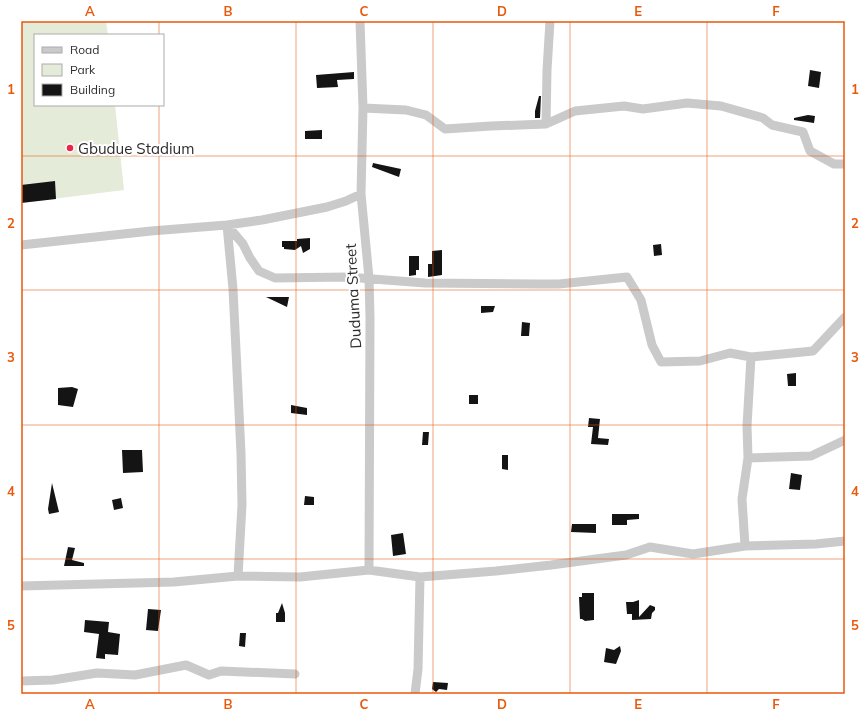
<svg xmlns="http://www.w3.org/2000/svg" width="866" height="715" font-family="Mulish,sans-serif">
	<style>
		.green { fill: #e5ebd9 }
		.building { fill: #141414 }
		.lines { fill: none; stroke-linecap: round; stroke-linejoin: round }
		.street { stroke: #cacaca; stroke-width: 9 }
		.grid { fill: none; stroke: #e8590c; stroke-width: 1; stroke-opacity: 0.55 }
		.poi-dot { fill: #ee2549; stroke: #fff; stroke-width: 1.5 }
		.labels { text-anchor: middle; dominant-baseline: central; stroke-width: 4; stroke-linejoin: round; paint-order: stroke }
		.poi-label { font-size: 15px; fill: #2d2d2d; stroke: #fff; text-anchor: start }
		.street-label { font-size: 15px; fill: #2d2d2d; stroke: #fff }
		.neatline { fill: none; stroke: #e8590c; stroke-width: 1.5 }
		.grid-label { font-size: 13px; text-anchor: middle; font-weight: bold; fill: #e8590c }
	</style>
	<rect width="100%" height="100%" fill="#fff"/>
	<!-- green -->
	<path class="green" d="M 21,21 L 106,21 L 108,35 L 35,35 L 35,105 L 115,105 L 124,190 L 21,203 Z"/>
	<!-- building -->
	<path class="building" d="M 810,70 L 821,72 L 819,88 L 808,86 Z
		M 354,72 L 354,79 L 337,80 L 338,87 L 317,88 L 316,75 Z
		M 539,96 L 541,96 L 540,118 L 535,118 L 535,111 Z
		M 808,115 L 815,116 L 814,123 L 794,120 L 794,118 Z
		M 322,130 L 322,139 L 305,139 L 305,131 Z
		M 373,163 L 401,169 L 399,177 L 372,167 Z
		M 55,181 L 56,199 L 21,203 L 21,185 Z
		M 310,238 L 310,249 L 303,253 L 301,246 L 295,250 L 284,249 L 284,247 L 282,247 L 282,241 L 297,241 L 297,239 Z
		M 661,244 L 662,255 L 654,256 L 653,245 Z
		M 442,250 L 442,275 L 428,277 L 428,264 L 432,264 L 432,251 Z
		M 409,256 L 419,256 L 419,270 L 416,270 L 416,275 L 409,276 Z
		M 266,297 L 289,297 L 287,307 Z
		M 481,306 L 495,306 L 493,312 L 481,313 Z
		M 522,322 L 530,323 L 529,336 L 521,336 Z
		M 796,373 L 796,386 L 788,386 L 787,374 Z
		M 72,387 L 78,389 L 73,407 L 58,405 L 58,388 Z
		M 469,395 L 478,395 L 478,404 L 469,404 Z
		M 291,405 L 307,408 L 307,415 L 291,413 Z
		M 589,418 L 600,419 L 598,438 L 609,439 L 608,445 L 591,444 L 593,427 L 588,427 Z
		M 423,432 L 429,432 L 428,445 L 422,445 Z
		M 122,450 L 142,450 L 143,472 L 123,473 Z
		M 502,455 L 508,455 L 508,470 L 502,469 Z
		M 791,473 L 802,475 L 800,490 L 789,489 Z
		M 52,483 L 59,512 L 49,514 L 48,509 Z
		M 305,496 L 314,497 L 314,505 L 304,505 Z
		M 121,498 L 123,508 L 114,510 L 112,500 Z
		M 612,514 L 639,514 L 639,519 L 627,520 L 627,525 L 612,525 Z
		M 572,524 L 596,524 L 596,533 L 571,532 Z
		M 403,533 L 406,554 L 393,556 L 391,535 Z
		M 68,547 L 75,548 L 72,560 L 84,563 L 84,566 L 64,566 Z
		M 582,593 L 594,593 L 594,620 L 585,621 L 582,619 L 580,619 L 579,597 L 582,597 Z
		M 639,600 L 639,617 L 650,605 L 655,607 L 655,610 L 652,613 L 651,619 L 632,620 L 632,614 L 627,614 L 626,602 L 633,602 Z
		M 282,603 L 285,613 L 285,622 L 276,622 L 276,613 L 278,613 Z
		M 148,609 L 161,610 L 158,631 L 146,630 Z
		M 85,620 L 109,622 L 108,632 L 120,634 L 118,655 L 105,654 L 105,659 L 96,658 L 99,634 L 84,632 Z
		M 240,633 L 246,633 L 245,647 L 239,646 Z
		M 620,646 L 621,651 L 616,664 L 604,662 L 606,648 L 614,650 Z
		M 433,682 L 448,683 L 447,690 L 439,689 L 436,692 L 432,689 Z"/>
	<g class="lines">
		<!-- street -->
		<path class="street" d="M 360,21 L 363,108 L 361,194 L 369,278 L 370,317 L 369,570
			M 363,108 L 406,110 L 426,115 L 445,129 L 491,126 L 546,124 L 575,111 L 624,106 L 643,109 L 687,103 L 721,106 L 763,118 L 772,125 L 803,132 L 810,151 L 834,164 L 845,164
			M 546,124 L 547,70 L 550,21
			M 227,225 L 243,244 L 250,258 L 259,271 L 275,278 L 347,277 L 425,283 L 536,284 L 559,284 L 627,277 L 641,300 L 652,345 L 661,362 L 700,361 L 730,353 L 751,357
			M 227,225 L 233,289 L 241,453 L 242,505 L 238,576
			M 21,245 L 151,231 L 227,225 L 262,220 L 327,207 L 346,201 L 361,194
			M 748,458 L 811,456 L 845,440
			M 745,546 L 742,499 L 748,458 L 747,426 L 751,357 L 813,351 L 845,317
			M 21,586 L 174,582 L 238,576 L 300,577 L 369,570 L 420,577 L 496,571 L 551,565 L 626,555 L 650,547 L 693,554 L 745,546 L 816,544 L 845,541
			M 21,681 L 53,680 L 97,673 L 135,675 L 186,665 L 209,675 L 221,671 L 295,674
			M 415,694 L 418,669 L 420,577"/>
	</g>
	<!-- grid -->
	<path class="grid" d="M 159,21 L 159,35M 296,21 L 296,694M 433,21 L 433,694M 570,21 L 570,694M 707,21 L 707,694M 159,105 L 159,694M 21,156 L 845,156M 21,290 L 845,290M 21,425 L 845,425M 21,559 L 845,559"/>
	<!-- markers -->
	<circle class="poi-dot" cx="70" cy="148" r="4"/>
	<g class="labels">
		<!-- poi labels -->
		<g class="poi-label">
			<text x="78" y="148">Gbudue Stadium</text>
		</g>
		<!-- street labels -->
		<g class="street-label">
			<text transform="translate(353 296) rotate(-93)">Duduma Street</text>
		</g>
	</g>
	<!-- border -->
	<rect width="866" height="715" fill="none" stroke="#ffffff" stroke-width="44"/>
	<!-- legend -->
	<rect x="34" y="34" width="130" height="72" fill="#ffffff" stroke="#ababab"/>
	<rect x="42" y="47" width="20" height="6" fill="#cacaca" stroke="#ababab"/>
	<text x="70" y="54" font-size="12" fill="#2d2d2d">Road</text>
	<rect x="42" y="64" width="20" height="12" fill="#e5ebd9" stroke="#ababab"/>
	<text x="70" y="74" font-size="12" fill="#2d2d2d">Park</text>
	<rect x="42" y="84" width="20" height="12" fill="#141414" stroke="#ababab"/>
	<text x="70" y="94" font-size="12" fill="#2d2d2d">Building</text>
	<rect x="22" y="22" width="822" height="671" class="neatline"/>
	<g class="grid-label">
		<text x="90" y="16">A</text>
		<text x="228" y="16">B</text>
		<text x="364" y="16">C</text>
		<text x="502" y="16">D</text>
		<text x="638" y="16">E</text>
		<text x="776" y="16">F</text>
		<text x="11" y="94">1</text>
		<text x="855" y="94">1</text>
		<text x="11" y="228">2</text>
		<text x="855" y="228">2</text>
		<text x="11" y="362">3</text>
		<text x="855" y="362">3</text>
		<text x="11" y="496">4</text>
		<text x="855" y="496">4</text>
		<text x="11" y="630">5</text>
		<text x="855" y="630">5</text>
		<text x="90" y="709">A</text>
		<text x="228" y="709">B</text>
		<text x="364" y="709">C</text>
		<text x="502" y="709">D</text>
		<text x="638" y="709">E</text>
		<text x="776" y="709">F</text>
	</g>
</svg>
